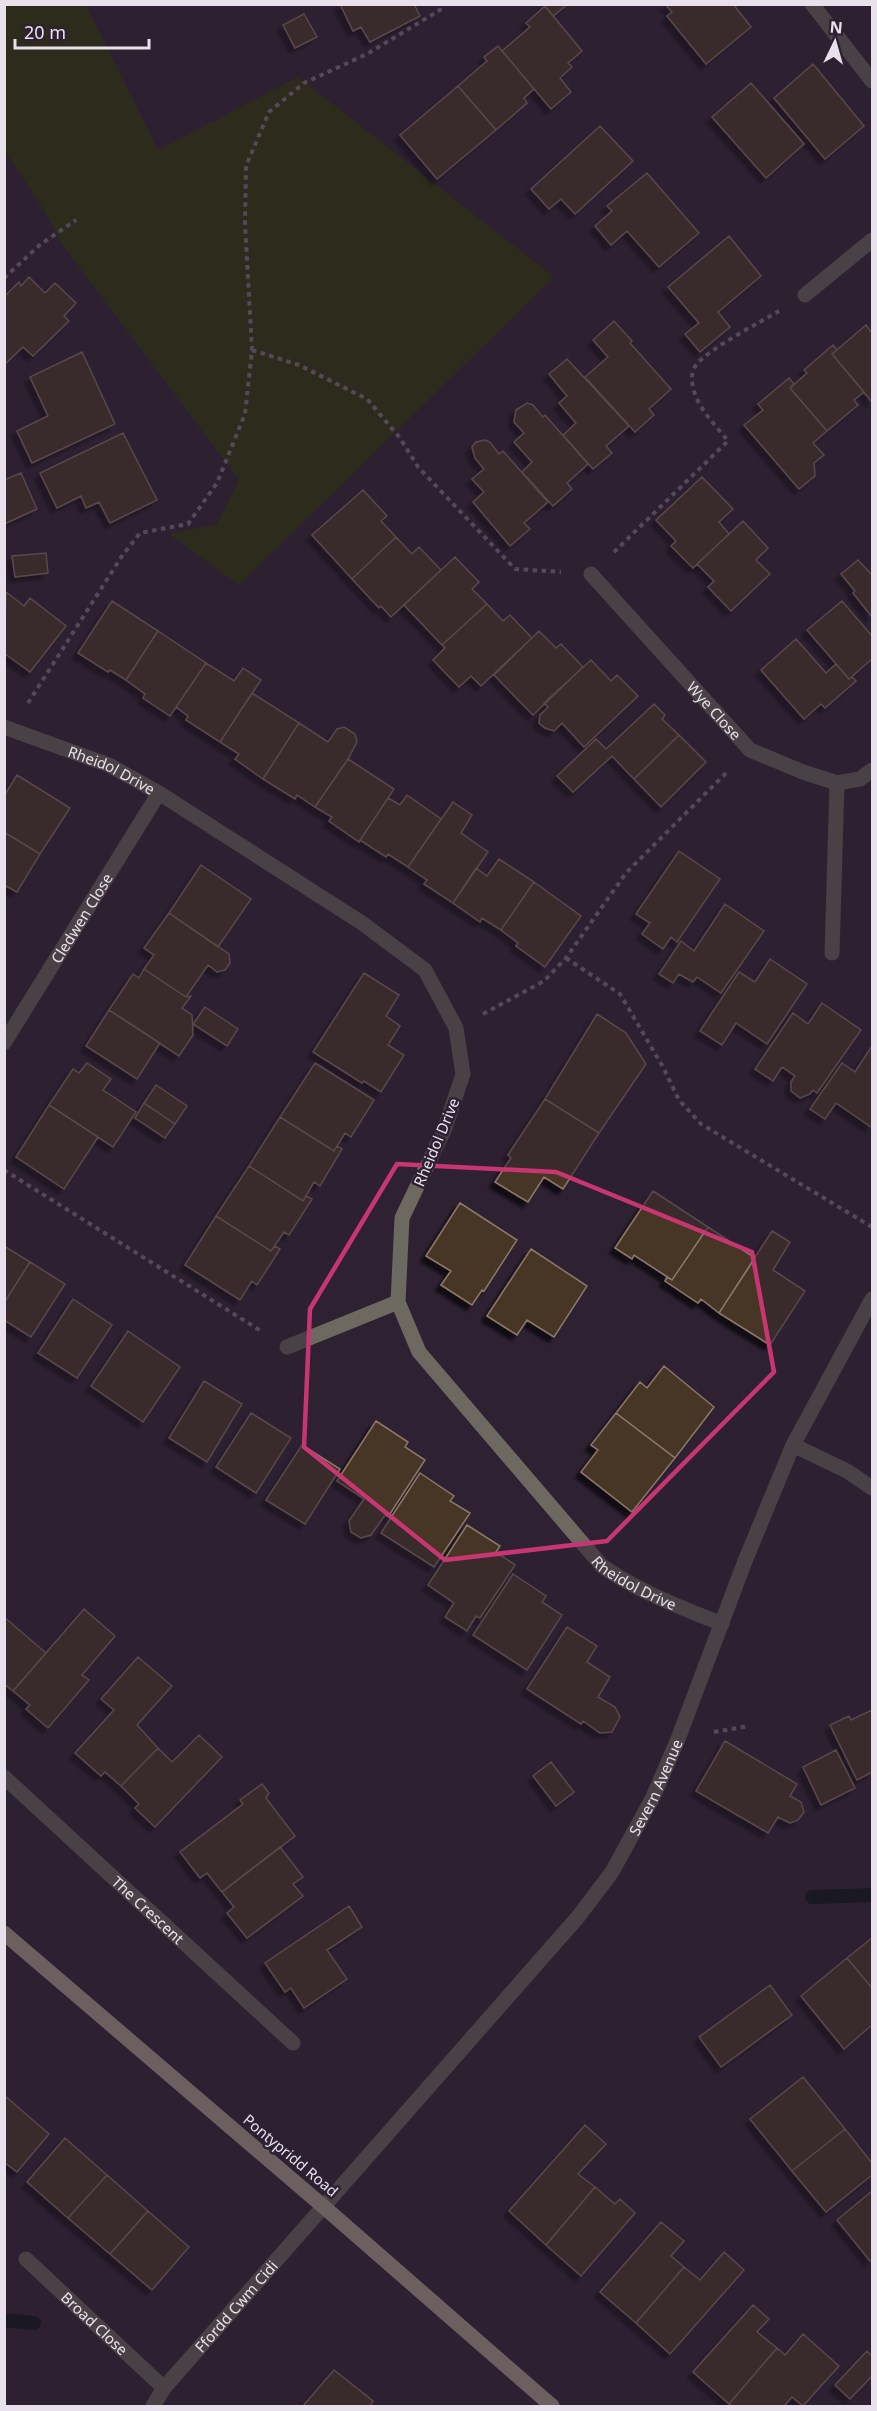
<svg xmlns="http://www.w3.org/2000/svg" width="877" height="2411" font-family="'Noto Sans',sans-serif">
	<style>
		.green { fill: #2c3904 }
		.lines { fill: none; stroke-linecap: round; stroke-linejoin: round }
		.stream { stroke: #040f11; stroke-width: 14 }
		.building { fill: #463527; stroke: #8c7868; stroke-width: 1.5; filter: url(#shadow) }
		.path { stroke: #857b89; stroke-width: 4; stroke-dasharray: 4.5 4.5; stroke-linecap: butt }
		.minor { stroke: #6e6960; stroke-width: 15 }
		.major { stroke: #b5ab98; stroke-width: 15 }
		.marked { fill: none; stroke: #c83671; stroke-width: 4.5; stroke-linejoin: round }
		.labels { text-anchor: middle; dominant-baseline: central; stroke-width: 5; stroke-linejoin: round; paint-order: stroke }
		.street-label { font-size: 15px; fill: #e8e1ec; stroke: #2d2132 }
	</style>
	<defs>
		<filter id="shadow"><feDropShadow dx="-5.5" dy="5.5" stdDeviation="1.5" flood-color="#0009"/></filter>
	</defs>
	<rect width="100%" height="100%" fill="#2d2132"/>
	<!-- green -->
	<path class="green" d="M 4,5 L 86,5 L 158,150 L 298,77 L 554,277 L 239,585 L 169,534 L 217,524 L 239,480 L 61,243 L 44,210 L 5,151 Z"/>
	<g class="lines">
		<!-- stream -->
		<path class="stream" d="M 812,1897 L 872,1895
			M 4,2320 L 34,2323"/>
	</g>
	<!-- building -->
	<path class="building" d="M 340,4 L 414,4 L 420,16 L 370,42 L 361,27 L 353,31 Z
		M 543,4 L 568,4 L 553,16 Z
		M 665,4 L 733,4 L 751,27 L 706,64 L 667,16 L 672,12 Z
		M 545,6 L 582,51 L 568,63 L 572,67 L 560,78 L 571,92 L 551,109 L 502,51 L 530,27 L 526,23 Z
		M 304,14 L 317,37 L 295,48 L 283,25 Z
		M 498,46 L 534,89 L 524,98 L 527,103 L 496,130 L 458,86 L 487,61 L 484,57 Z
		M 813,64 L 864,126 L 825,159 L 774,98 Z
		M 751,83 L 804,144 L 766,178 L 712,117 Z
		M 458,86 L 496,130 L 437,179 L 400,135 Z
		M 600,126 L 633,161 L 575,214 L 561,199 L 549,209 L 531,189 Z
		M 647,173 L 699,233 L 659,267 L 627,231 L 611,245 L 595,226 L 612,211 L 607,206 Z
		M 729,236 L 761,276 L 718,312 L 730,327 L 700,352 L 685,334 L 699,323 L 668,287 Z
		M 29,277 L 45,293 L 55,283 L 76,303 L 64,316 L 69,321 L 33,356 L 23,347 L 4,365 L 4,297 L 19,282 L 21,286 Z
		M 614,321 L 632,341 L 630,343 L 671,389 L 649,409 L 654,415 L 635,432 L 585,377 L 608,357 L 593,340 Z
		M 866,325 L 872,333 L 872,402 L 832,354 Z
		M 833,345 L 837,350 L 832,354 L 864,392 L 854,400 L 858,405 L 827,431 L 790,388 L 807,373 L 804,370 Z
		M 82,352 L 115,424 L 32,463 L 17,431 L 48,416 L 30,377 Z
		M 567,359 L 629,426 L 606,446 L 612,453 L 593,469 L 563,435 L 576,423 L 559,403 L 567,396 L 549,374 Z
		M 789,378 L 794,384 L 790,388 L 827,431 L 813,443 L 824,455 L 814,463 L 815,476 L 799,489 L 744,425 L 763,410 L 758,404 Z
		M 527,403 L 533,405 L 543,417 L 545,415 L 588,464 L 567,483 L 572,489 L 553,506 L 522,472 L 532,462 L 514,442 L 524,433 L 514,422 L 516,410 Z
		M 123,433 L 157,500 L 110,523 L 99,502 L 86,508 L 81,496 L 57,508 L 40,473 Z
		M 485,440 L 490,442 L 499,454 L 503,451 L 548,502 L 524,523 L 530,529 L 510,546 L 473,502 L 484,492 L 472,479 L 484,469 L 475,458 L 472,447 L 476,442 Z
		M 21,473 L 37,509 L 4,524 L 4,480 Z
		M 702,477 L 733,509 L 719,522 L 729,534 L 693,568 L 671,546 L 676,541 L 656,520 Z
		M 363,490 L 387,516 L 381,521 L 396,537 L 352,579 L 312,535 Z
		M 743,521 L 768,548 L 756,560 L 770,574 L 731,611 L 708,587 L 714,581 L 697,564 Z
		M 396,537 L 412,554 L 419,547 L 441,570 L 391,617 L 381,606 L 379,608 L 352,579 Z
		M 46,553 L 48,573 L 15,577 L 12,556 Z
		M 455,557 L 479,582 L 472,589 L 487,604 L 442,645 L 404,605 Z
		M 858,560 L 871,574 L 872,573 L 872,617 L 853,593 L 855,591 L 841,574 Z
		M 6,592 L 24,606 L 30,598 L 66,626 L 30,672 L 4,653 Z
		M 112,601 L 158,631 L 126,680 L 110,670 L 108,672 L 78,653 Z
		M 842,601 L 872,636 L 872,659 L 849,679 L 807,630 Z
		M 487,604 L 503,621 L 510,615 L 532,638 L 481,686 L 471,676 L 459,687 L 433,660 L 445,648 L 442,645 Z
		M 158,631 L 206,663 L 170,716 L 143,698 L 145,694 L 126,680 Z
		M 539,631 L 556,648 L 561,644 L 583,667 L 533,715 L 494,675 Z
		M 796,639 L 826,673 L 836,664 L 849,679 L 852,677 L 856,681 L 825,708 L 821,704 L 804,719 L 761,670 Z
		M 591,660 L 611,681 L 617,675 L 638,696 L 584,747 L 562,723 L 554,731 L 545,728 L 539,723 L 540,715 L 548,707 L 544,703 Z
		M 206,663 L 234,681 L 243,668 L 261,680 L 220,742 L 186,720 L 188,716 L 176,707 Z
		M 252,693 L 299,723 L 263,779 L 235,759 L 239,754 L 220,742 Z
		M 654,704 L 665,715 L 662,719 L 679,735 L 634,779 L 612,756 L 573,792 L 557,776 L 596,739 L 606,749 Z
		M 299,723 L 328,742 L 337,729 L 344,727 L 355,734 L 357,742 L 348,759 L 315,807 L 297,795 L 295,799 L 263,779 Z
		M 679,735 L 706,762 L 661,807 L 634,779 Z
		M 348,759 L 394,789 L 359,842 L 329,821 L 332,817 L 315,807 Z
		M 17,775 L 70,808 L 40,854 L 4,832 L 4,796 Z
		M 407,795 L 441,819 L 408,867 L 388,854 L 386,857 L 360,840 L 388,798 L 400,805 Z
		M 453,802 L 472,815 L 461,833 L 488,852 L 453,903 L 424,884 L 427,880 L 408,867 Z
		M 4,832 L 40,854 L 17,892 L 4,885 Z
		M 679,851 L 720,879 L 677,942 L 671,937 L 663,949 L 642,934 L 650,923 L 636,914 Z
		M 499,859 L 534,882 L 501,930 L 482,918 L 480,922 L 453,903 L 476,868 L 487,876 Z
		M 201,865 L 251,899 L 218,947 L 169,913 Z
		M 534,882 L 581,916 L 545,967 L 516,946 L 518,943 L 501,930 Z
		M 725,904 L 764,931 L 721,993 L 697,977 L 693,982 L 679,974 L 673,983 L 659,974 L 681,941 L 694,951 Z
		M 169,913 L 229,954 L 230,963 L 225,970 L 217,972 L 208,965 L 186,997 L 144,969 L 154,955 L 144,948 Z
		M 770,959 L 807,984 L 767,1044 L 736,1023 L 722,1045 L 700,1031 L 739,972 L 755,982 Z
		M 144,969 L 186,997 L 191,996 L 182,1008 L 192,1015 L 193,1035 L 179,1056 L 109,1010 L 133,974 L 139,978 Z
		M 364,973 L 399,995 L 386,1016 L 400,1026 L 388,1045 L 404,1055 L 381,1092 L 364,1081 L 362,1083 L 313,1052 Z
		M 822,1003 L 861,1030 L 817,1093 L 813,1090 L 810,1094 L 800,1098 L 791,1091 L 791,1082 L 795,1076 L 782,1067 L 773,1081 L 755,1069 L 793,1013 L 808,1024 Z
		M 205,1007 L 238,1029 L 227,1046 L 193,1024 Z
		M 109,1010 L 160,1043 L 137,1079 L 86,1046 Z
		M 597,1014 L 626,1033 L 646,1064 L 599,1133 L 545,1099 Z
		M 872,1046 L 872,1125 L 871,1127 L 836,1103 L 825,1119 L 810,1109 L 842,1063 L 855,1072 Z
		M 87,1063 L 111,1079 L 103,1090 L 136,1112 L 113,1147 L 49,1105 L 73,1069 L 79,1073 Z
		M 315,1063 L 374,1100 L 351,1137 L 345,1133 L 334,1151 L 280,1117 Z
		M 156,1085 L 187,1106 L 175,1124 L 144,1103 Z
		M 545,1099 L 599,1133 L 563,1189 L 544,1177 L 528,1202 L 495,1182 L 511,1158 L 508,1155 Z
		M 144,1103 L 175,1124 L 165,1138 L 135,1118 Z
		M 49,1105 L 98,1137 L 64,1189 L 16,1157 Z
		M 280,1117 L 334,1151 L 337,1146 L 342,1149 L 320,1186 L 314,1182 L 303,1201 L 249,1166 Z
		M 249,1166 L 303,1201 L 306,1196 L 312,1199 L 289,1235 L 284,1232 L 271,1251 L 216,1216 Z
		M 653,1191 L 708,1227 L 672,1280 L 634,1255 L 632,1259 L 615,1248 Z
		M 460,1203 L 517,1240 L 484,1291 L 482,1290 L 472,1305 L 441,1285 L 451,1271 L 426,1256 Z
		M 216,1216 L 271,1251 L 275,1246 L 280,1249 L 257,1285 L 252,1281 L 240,1300 L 185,1265 Z
		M 708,1227 L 755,1258 L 719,1313 L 701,1299 L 698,1303 L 665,1281 L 667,1277 L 672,1280 Z
		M 772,1231 L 790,1242 L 773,1270 L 805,1291 L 770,1345 L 719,1313 Z
		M 4,1246 L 30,1262 L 4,1303 Z
		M 531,1249 L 587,1286 L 554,1337 L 527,1320 L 517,1335 L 487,1316 Z
		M 30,1262 L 65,1284 L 31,1337 L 4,1320 L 4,1303 Z
		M 73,1299 L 112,1325 L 77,1378 L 38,1353 Z
		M 128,1331 L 180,1367 L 143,1422 L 91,1386 Z
		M 664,1366 L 714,1407 L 675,1458 L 616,1413 L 640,1382 L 647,1388 Z
		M 204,1381 L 242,1404 L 207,1462 L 169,1438 Z
		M 251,1413 L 291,1438 L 256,1493 L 216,1467 Z
		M 616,1413 L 675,1458 L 632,1512 L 581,1472 L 598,1450 L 591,1445 Z
		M 376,1421 L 408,1442 L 405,1447 L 425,1460 L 388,1517 L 385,1515 L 371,1535 L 361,1538 L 351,1532 L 349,1521 L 364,1499 L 337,1481 Z
		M 302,1445 L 340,1469 L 305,1524 L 266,1500 Z
		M 420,1473 L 454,1496 L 450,1501 L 470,1513 L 434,1567 L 381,1533 Z
		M 467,1525 L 500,1546 L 496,1552 L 515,1565 L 480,1618 L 476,1616 L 467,1631 L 445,1617 L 454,1603 L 428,1585 Z
		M 513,1574 L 546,1596 L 542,1602 L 562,1615 L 527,1670 L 473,1635 Z
		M 84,1609 L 115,1636 L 82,1675 L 89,1680 L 48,1728 L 26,1709 L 30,1705 L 13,1691 Z
		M 4,1617 L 46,1653 L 13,1691 L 4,1684 Z
		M 567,1627 L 597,1646 L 587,1662 L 610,1677 L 598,1697 L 615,1707 L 620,1717 L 612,1732 L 600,1733 L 583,1721 L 581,1724 L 527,1689 Z
		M 138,1657 L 172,1686 L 137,1725 L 158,1748 L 121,1786 L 105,1772 L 101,1776 L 75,1753 L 114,1710 L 101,1699 Z
		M 872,1710 L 872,1772 L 857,1780 L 830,1725 L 849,1716 L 851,1720 Z
		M 199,1735 L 222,1757 L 155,1827 L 135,1808 L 139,1804 L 121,1786 L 158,1748 L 172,1762 Z
		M 725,1741 L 797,1784 L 790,1796 L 801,1802 L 804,1812 L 798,1820 L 790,1823 L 778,1817 L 768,1833 L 696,1791 Z
		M 836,1750 L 855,1788 L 821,1805 L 803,1767 Z
		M 551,1762 L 574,1792 L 556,1806 L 533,1776 Z
		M 262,1784 L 269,1793 L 266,1798 L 295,1836 L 222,1892 L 207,1873 L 200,1878 L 180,1852 L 243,1804 L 240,1800 Z
		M 280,1847 L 303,1877 L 293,1884 L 303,1896 L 247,1938 L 227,1913 L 234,1907 L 222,1892 Z
		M 349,1906 L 362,1927 L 327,1950 L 347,1979 L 304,2008 L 291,1988 L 285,1992 L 265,1963 Z
		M 872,1938 L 872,1988 L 847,1958 Z
		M 847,1958 L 872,1988 L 872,2025 L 844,2049 L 801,1996 Z
		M 770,1985 L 792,2015 L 721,2067 L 699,2037 Z
		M 803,2077 L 845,2129 L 792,2171 L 750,2119 Z
		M 4,2095 L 49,2134 L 17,2172 L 4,2162 Z
		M 585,2125 L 606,2144 L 578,2174 L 595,2187 L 546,2245 L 509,2211 Z
		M 845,2129 L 872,2163 L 872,2175 L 826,2212 L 792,2171 Z
		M 65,2138 L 107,2175 L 68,2218 L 27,2182 Z
		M 107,2175 L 148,2211 L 110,2254 L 68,2218 Z
		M 595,2187 L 615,2204 L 620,2199 L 635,2213 L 581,2276 L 546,2245 Z
		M 872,2191 L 872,2259 L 870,2261 L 837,2220 Z
		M 148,2211 L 189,2247 L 152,2290 L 110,2254 Z
		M 661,2222 L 684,2241 L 671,2256 L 684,2267 L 636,2323 L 600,2292 Z
		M 724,2252 L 744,2270 L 670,2354 L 636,2323 L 684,2267 L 700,2280 Z
		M 753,2305 L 769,2319 L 757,2332 L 777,2348 L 729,2404 L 693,2372 Z
		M 803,2334 L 839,2366 L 803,2406 L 792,2397 L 784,2406 L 731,2406 L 729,2404 L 777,2348 L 785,2355 Z
		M 867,2351 L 872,2356 L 872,2376 L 850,2399 L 835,2385 Z
		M 334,2370 L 373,2401 L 370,2406 L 303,2406 Z"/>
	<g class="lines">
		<!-- path -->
		<path class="path" d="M 4,278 L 41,244 L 76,220
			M 252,350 L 299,365 L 367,399 L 400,438 L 418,467 L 515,569 L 561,572
			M 614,552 L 728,441 C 714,423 691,402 692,377 C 692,373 694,367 697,364 C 710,348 759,323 779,311
			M 28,703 L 122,556 L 140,533 L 188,524 L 217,483 L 245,414 L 252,350 L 245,223 L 246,166 L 269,112 L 304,83 L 367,54 L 440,10 L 439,4
			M 566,958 L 620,994 L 663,1067 L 679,1100 L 701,1124 L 872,1227
			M 483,1014 L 544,981 L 566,958 L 626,873 L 728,771
			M 4,1170 L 261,1331
			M 714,1732 L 749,1726"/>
		<!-- minor -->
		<g class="minor">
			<path d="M 812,4 L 872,81"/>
			<path d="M 805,295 L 872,240"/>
			<path id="s1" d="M 591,574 L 750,750 L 803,772 L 837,783 L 860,779 L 872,770"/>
			<path id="s2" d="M 4,727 L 109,765 L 159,793 L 362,923 L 425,970 L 456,1028 L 463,1074 L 445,1128 L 402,1218 L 398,1302 L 419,1352 L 602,1566 C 639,1592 680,1607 722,1624"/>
			<path d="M 832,953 L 837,783"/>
			<path id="s3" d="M 4,1043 L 159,793"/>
			<path d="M 287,1347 L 398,1302"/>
			<path d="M 793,1445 L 847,1471 L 872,1488"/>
			<path id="s4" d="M 4,1777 L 293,2043"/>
			<path id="s5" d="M 26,2259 L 164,2388"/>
			<path id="s6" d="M 153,2406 L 164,2388 L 578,1917 L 612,1872 L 653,1797 L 678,1739 L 745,1561 L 793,1445 L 872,1299"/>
		</g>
		<!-- major -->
		<path class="major" d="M 4,1933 L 324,2207 L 552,2406"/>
	</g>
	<!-- marked area -->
	<path d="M0 0H877V2411H0ZM 397,1164 L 556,1172 L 752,1252 L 774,1372 L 607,1541 L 445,1560 L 304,1447 L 310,1309 Z" fill="#2d2132" fill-opacity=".55" fill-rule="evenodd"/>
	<path class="marked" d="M 397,1164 L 556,1172 L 752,1252 L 774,1372 L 607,1541 L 445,1560 L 304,1447 L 310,1309 Z"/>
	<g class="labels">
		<!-- street labels -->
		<g class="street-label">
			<text stroke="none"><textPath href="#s1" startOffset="184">Wye Close</textPath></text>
			<text stroke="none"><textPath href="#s2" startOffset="116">Rheidol Drive</textPath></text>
			<text stroke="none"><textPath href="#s3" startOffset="147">Cledwen Close</textPath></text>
			<text transform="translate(436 1142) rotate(-67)">Rheidol Drive</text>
			<text stroke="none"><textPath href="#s2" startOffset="1214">Rheidol Drive</textPath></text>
			<text stroke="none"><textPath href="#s6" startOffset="800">Severn Avenue</textPath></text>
			<text stroke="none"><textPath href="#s4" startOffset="196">The Crescent</textPath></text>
			<text transform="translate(291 2155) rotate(40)">Pontypridd Road</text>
			<text stroke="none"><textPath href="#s6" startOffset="130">Ffordd Cwm Cidi</textPath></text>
			<text stroke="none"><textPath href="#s5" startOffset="94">Broad Close</textPath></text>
		</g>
	</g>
	<!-- border -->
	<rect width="877" height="2411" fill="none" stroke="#e8e1ec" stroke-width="12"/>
	<!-- north arrow -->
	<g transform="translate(835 42) rotate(5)" stroke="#2d2132" stroke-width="4.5" paint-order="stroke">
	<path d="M0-4.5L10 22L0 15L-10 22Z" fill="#e8e1ec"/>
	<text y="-9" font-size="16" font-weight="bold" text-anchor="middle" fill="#e8e1ec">N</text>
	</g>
	<!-- scale -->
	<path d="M15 39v9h134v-9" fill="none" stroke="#e8e1ec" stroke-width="3"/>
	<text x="24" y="39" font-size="18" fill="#e8e1ec" stroke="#2d2132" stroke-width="4.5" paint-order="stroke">20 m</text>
</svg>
